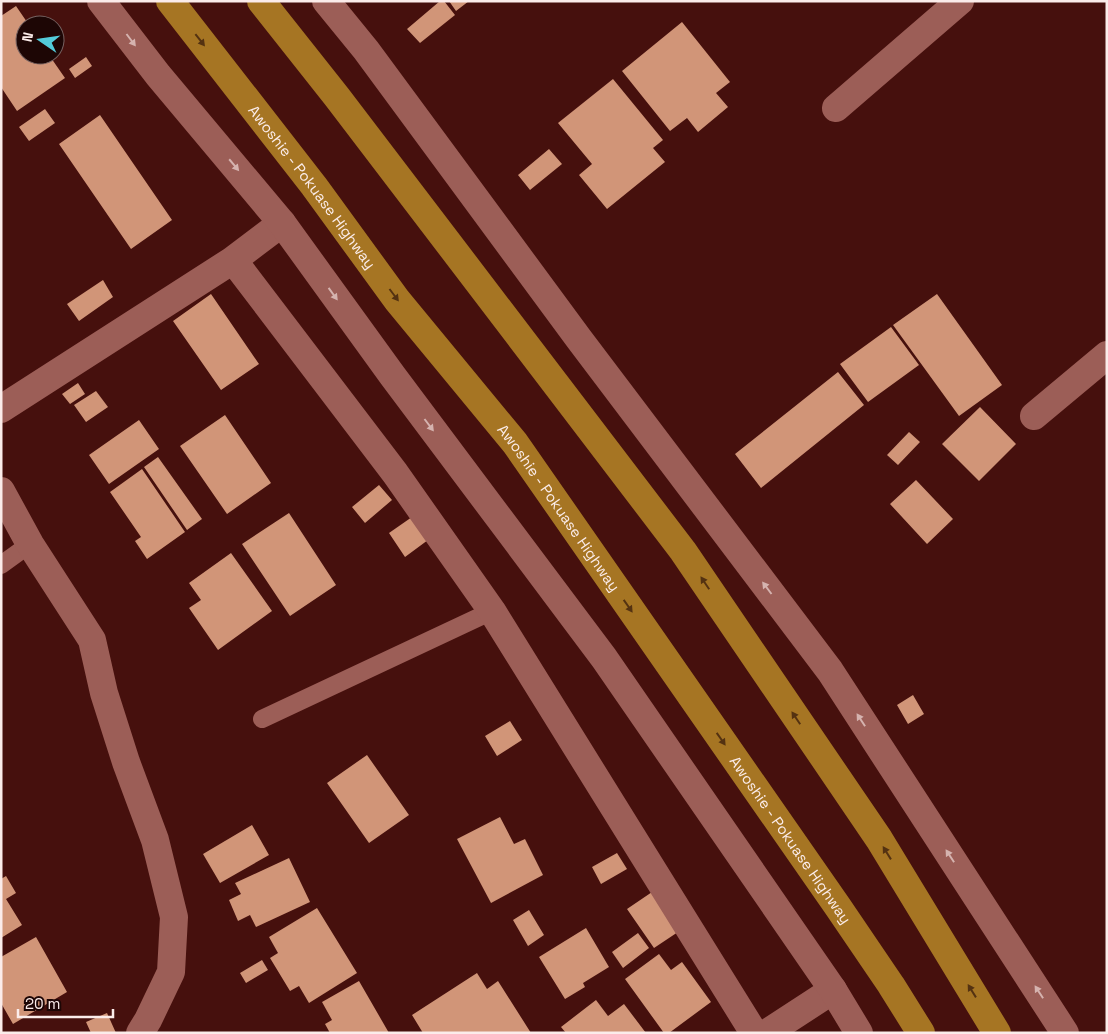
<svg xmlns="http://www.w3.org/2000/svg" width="1108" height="1034" font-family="'Space Grotesk',sans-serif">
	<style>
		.building { fill: #d19578 }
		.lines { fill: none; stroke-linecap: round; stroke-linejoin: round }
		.service { stroke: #9c5e57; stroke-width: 18 }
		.minor { stroke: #9c5e57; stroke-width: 28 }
		.tertiary { stroke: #9c5e57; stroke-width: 28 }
		.primary { stroke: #a67523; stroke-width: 28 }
		.oneway { fill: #d5b3af }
		.oneway2 { fill: #543211 }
		.labels { text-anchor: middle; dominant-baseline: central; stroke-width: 5; stroke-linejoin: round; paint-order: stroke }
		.street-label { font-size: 15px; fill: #fbecea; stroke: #1d0605 }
	</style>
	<rect width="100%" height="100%" fill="#46100d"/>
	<!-- building -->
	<path class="building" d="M 440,1 L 444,1 L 455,15 L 420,43 L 407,29 Z
		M 449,1 L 469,1 L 456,11 Z
		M 16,6 L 29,25 L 25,25 L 25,55 L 49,55 L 65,78 L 17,111 L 1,87 L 1,16 Z
		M 682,22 L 730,82 L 716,93 L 728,107 L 698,132 L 687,118 L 670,131 L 622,71 Z
		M 86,57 L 92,66 L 75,78 L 69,69 Z
		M 613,79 L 663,140 L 653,148 L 665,162 L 607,209 L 579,175 L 592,164 L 558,123 Z
		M 45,109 L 55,123 L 29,141 L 19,127 Z
		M 100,115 L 172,220 L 131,249 L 59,144 Z
		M 549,149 L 562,164 L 530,190 L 518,175 Z
		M 103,280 L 113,297 L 79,321 L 67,304 Z
		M 211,294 L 259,364 L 221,390 L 173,321 Z
		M 937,294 L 1002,385 L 959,416 L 893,325 Z
		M 891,327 L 919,365 L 868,402 L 840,364 Z
		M 838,372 L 864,405 L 761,488 L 735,454 Z
		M 78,383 L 85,394 L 70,404 L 62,394 Z
		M 96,391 L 108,407 L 86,422 L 74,405 Z
		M 980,407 L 1016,444 L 979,481 L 942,444 Z
		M 225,415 L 271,483 L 227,514 L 180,446 Z
		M 139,420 L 159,449 L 109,484 L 89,455 Z
		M 909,432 L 920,442 L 898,465 L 887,455 Z
		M 158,457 L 202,519 L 187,530 L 144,467 Z
		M 142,469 L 185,532 L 147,559 L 135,541 L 141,537 L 110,492 Z
		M 916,480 L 953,519 L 927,544 L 890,504 Z
		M 379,485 L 392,500 L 365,523 L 352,507 Z
		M 289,513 L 336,585 L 290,616 L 242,544 Z
		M 412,517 L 428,540 L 405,557 L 389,533 Z
		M 231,553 L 272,611 L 218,650 L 189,608 L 201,600 L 189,583 Z
		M 913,695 L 924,714 L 908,724 L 897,705 Z
		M 510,721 L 522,740 L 497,756 L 485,736 Z
		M 367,755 L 409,815 L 369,843 L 327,783 Z
		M 500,817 L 514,844 L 525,839 L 543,875 L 491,903 L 457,839 Z
		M 252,825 L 269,855 L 220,883 L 203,854 Z
		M 617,853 L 627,869 L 601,884 L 592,867 Z
		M 289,858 L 310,902 L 256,927 L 250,915 L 238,921 L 229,900 L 241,894 L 235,883 Z
		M 6,876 L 16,893 L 6,899 L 22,925 L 1,938 L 1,879 Z
		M 655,890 L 681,930 L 654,948 L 627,909 Z
		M 317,908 L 357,973 L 309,1003 L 299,986 L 290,991 L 270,958 L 278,953 L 269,937 Z
		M 529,910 L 544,935 L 528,946 L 513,920 Z
		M 586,928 L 609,967 L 583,983 L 585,987 L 565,999 L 539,957 Z
		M 638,933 L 649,948 L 623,968 L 612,952 Z
		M 36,937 L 67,992 L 13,1024 L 1,1003 L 1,957 Z
		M 659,954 L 671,970 L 682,962 L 711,1002 L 669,1033 L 664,1033 L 625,979 Z
		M 262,960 L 268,970 L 246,983 L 240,973 Z
		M 477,973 L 487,989 L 498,981 L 531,1033 L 423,1033 L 412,1015 Z
		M 359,981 L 389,1033 L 330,1033 L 325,1024 L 332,1020 L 322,1002 Z
		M 596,1000 L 608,1016 L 624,1004 L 646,1033 L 566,1033 L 561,1027 Z
		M 107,1013 L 116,1033 L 91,1033 L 86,1022 Z"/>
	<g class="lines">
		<!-- service -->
		<path class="service" d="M 1,565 L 30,544
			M 262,719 L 492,611"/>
		<!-- minor -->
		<path class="minor" d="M 836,108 L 960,1
			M 233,260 L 395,473 L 492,611 L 754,1033
			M 1,409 L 233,260 L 282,223
			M 1034,416 L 1107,355
			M 1,491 L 30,544 L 92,640 L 104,693 L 126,762 L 155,840 L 174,917 L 171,972 L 148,1020 L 140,1033
			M 767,1033 L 833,990"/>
		<!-- tertiary -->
		<path class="tertiary" d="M 101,1 L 158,75 L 282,223 L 392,375 L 604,658 L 833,990 L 859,1033
			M 326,1 L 366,50 L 579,339 L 830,671 L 1065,1033"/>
		<!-- primary -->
		<g class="primary">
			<path id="s1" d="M 170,1 L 314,186 L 397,300 L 515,443 L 838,907 L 891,985 L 921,1033"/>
			<path d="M 261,1 L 337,97 L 683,551 L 879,839 L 997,1033"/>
		</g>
	</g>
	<!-- one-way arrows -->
	<defs><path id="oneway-solid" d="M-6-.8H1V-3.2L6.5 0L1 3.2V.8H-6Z" transform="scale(1.25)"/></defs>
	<g class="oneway">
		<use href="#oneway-solid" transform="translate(131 40) rotate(53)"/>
		<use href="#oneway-solid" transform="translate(234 165) rotate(50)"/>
		<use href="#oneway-solid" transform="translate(333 294) rotate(54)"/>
		<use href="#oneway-solid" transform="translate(429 425) rotate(53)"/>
		<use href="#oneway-solid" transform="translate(767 588) rotate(-127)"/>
		<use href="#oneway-solid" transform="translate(861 720) rotate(-123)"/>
		<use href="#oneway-solid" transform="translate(950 856) rotate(-123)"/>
		<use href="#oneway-solid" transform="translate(1039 992) rotate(-123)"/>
	</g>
	<g class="oneway2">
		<use href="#oneway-solid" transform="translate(200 40) rotate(52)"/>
		<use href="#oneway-solid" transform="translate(394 295) rotate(53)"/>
		<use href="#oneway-solid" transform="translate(705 583) rotate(-124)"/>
		<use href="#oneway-solid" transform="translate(628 606) rotate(55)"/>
		<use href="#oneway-solid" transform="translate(796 718) rotate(-124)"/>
		<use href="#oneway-solid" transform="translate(721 739) rotate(55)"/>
		<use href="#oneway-solid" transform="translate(887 853) rotate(-122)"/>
		<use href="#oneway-solid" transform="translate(972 991) rotate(-122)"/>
	</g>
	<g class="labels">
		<!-- street labels -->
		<g class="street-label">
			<text stroke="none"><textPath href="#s1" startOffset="234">Awoshie - Pokuase Highway</textPath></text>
			<text stroke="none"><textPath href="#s1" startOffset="639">Awoshie - Pokuase Highway</textPath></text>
			<text stroke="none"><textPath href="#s1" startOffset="1044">Awoshie - Pokuase Highway</textPath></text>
		</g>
	</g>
	<!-- border -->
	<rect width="1108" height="1034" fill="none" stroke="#fbecea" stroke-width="5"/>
	<!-- north arrow -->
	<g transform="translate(40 40) rotate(283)"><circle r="24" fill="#1d0605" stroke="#766261"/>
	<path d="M0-4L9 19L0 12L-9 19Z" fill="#53cbda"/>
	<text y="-8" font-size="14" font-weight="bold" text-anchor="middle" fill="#fbecea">N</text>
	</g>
	<!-- scale -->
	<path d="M18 1009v8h95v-8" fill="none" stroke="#fbecea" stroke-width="2.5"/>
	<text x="25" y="1009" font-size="15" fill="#fbecea" stroke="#1d0605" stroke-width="4" paint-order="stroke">20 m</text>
</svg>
